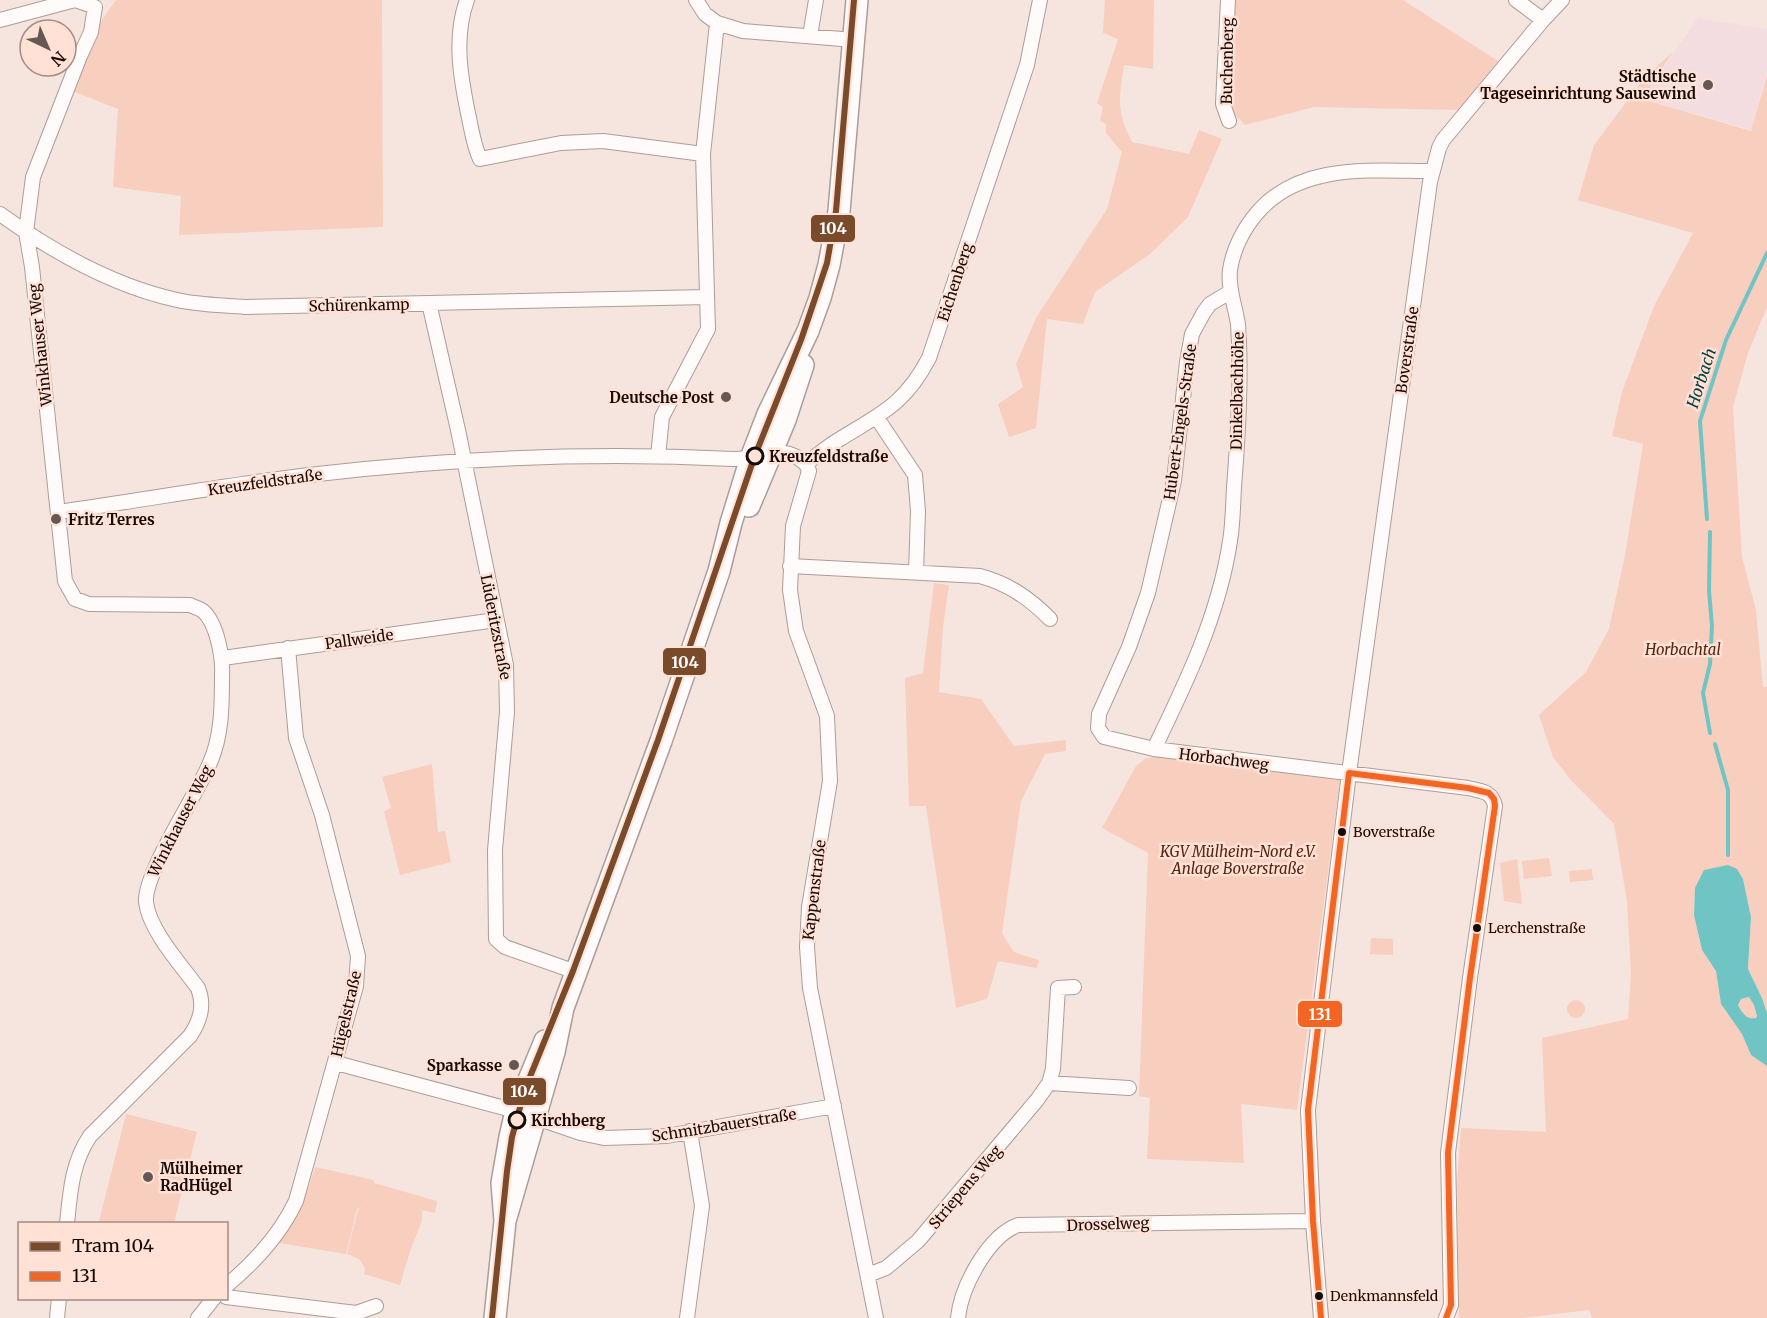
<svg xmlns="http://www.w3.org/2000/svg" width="1767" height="1318" font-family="Merriweather,serif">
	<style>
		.education { fill: #f3dde0 }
		.green { fill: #f8cebe }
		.water { fill: #71c4c4; fill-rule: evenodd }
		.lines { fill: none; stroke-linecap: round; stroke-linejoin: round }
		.stream { stroke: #71c4c4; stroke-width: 4 }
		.street-casing { stroke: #ab9d98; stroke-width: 16 }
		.primary-casing { stroke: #ab9d98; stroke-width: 24 }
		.street { stroke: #fefbfa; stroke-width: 14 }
		.primary { stroke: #fefbfa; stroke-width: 21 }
		.bus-1-casing { stroke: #ffe1d6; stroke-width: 10 }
		.bus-1 { stroke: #f26522; stroke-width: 6 }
		.tram-1-casing { stroke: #ffe1d6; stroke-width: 10 }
		.tram-1 { stroke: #7a4b2a; stroke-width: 6 }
		.poi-dot { fill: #655753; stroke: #ffe1d6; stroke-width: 2 }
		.stop-dot { fill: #ffe1d6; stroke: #170b07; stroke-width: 3 }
		.bus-dot { fill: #170b07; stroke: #ffe1d6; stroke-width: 2 }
		.labels { text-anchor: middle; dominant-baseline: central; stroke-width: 5; stroke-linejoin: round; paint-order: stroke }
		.bus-label { font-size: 14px; fill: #170b07; stroke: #ffe1d6; text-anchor: start }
		.street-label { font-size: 15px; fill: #170b07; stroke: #ffe1d6 }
		.poi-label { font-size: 15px; font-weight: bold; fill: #170b07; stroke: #ffe1d6; text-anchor: end }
		.stop-label { font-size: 15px; font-weight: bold; fill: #170b07; stroke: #ffe1d6; text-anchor: start }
		.park-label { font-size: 15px; font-style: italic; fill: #57240e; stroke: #ffe1d6 }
		.water-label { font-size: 16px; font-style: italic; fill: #013c3d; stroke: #ffe1d6 }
		.line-badge { stroke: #ffe1d6; stroke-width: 2 }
		.badge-label { font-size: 16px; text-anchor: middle; font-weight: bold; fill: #fff }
	</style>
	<rect width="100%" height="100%" fill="#f6e5df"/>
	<!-- education -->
	<path class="education" d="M 1698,18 L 1767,29 L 1767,71 L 1751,130 L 1642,99 Z"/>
	<!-- green -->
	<path class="green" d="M 116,0 L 382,0 L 383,227 L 179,235 L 181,196 L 113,187 L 118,109 L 72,91 L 102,20 Z
		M 1105,0 L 1154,0 L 1153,69 L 1124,65 C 1119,98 1116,111 1132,142 L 1189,154 L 1199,130 L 1222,139 L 1188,217 L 1150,254 L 1095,292 L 1083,324 L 1047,319 L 1036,428 L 1009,437 L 998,404 L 1023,387 L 1016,364 L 1037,316 L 1107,209 L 1122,152 L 1106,133 L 1106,124 L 1100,121 L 1103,107 L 1097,103 L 1118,39 L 1103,33 Z
		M 1233,0 L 1403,0 L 1498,61 L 1459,110 L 1314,107 L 1245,125 L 1232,111 L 1230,59 Z
		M 1673,52 L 1642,99 L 1751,131 L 1767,75 L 1767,307 L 1748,353 L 1733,407 L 1742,557 L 1756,610 L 1763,687 L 1767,687 L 1767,1013 L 1762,998 L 1748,969 L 1751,917 L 1743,879 L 1737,869 L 1695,888 L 1694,915 L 1702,950 L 1716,971 L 1721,1004 L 1742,1034 L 1751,1055 L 1767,1066 L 1767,1318 L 1592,1318 L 1589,1310 L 1521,1318 L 1459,1318 L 1457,1183 L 1461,1128 L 1546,1132 L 1542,1038 L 1628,1019 L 1631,974 L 1627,901 L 1614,824 L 1570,779 L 1553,757 L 1539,715 L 1586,672 L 1609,629 L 1625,555 L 1643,444 L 1612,436 L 1622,392 L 1654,306 L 1693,233 L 1578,200 L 1594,145 L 1646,76 Z
		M 934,583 L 949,585 L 943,627 L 939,692 L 981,699 L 1014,746 L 1066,740 L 1066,751 L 1045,754 L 1021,801 L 1002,933 L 1014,952 L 1039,960 L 1037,968 L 998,961 L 987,999 L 956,1008 L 926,806 L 909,806 L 905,678 L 923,673 Z
		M 1155,756 L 1340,780 L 1297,1110 L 1241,1104 L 1244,1163 L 1147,1159 L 1150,1098 L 1139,1096 L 1148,853 L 1102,828 L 1136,766 L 1145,759 Z
		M 432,764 L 438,832 L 445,831 L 451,862 L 400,875 L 384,811 L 391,808 L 382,777 Z
		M 1549,858 L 1552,876 L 1524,879 L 1522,861 Z
		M 1517,859 L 1522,904 L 1504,901 L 1500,863 Z
		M 1592,869 L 1593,880 L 1570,882 L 1569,871 Z
		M 1371,938 L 1393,939 L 1393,955 L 1370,954 Z
		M 1749,997 L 1754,1005 L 1757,1016 L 1756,1018 C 1746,1020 1742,1012 1738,1004 L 1741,999 Z
		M1567 1009a9 9 0 1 1 18 0a9 9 0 1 1-18 0Z
		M 126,1114 L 197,1132 L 174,1223 L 109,1224 L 99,1221 Z
		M 315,1167 L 374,1180 L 374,1183 L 437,1201 L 435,1213 L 416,1209 L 422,1211 L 422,1221 L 410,1251 L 400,1285 L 364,1274 L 365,1268 L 359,1259 L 347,1254 L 358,1210 L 362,1206 L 357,1209 L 346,1254 L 279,1243 C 296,1220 307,1195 315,1167 Z"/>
	<!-- water -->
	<path class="water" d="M 1728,865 L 1737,869 L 1743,879 L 1751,917 L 1748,969 L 1762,998 L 1767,1013 L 1767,1066 L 1751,1055 L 1742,1034 L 1721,1004 L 1716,971 L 1702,950 L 1694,915 L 1695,888 L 1704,870 ZM 1749,997 L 1754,1005 L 1757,1016 L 1756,1018 C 1746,1020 1742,1012 1738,1005 L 1741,999 Z"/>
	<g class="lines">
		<!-- stream -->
		<path class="stream" d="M 1707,519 L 1700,421 L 1726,340 L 1767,253
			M 1710,733 L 1703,693 L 1710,664 L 1712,626 L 1709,591 L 1710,532
			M 1715,744 L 1728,790 L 1728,855"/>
		<!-- street casing -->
		<g class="street-casing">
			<path id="street" d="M 467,0 C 453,38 461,80 469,118 C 472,132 474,146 480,159 L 561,143 L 603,141 L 703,154
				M 696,0 L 705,14 L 717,23
				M 1228,0 L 1223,104 L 1229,121
				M 1516,0 L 1543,20
				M 0,20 L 75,0 L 95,7 L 91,32 L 80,56 L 33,177 L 26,232 L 32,267 L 65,581 L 75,599 L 89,604 L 190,605 C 194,607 199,608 203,611 C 217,623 223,658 222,675 C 222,706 222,737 209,765 C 196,796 144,873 146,902 C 149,930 182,966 198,988 C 205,1006 200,1021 190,1036 L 90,1136 C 72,1162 70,1193 67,1224
				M 810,36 L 816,0
				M 0,214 C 53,252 113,286 177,300 C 199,305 222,305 245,307 L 707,297
				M 1230,292 L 1210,304 L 1204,312 L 1192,334 L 1187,362 L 1174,481 L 1148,593 L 1129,647 L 1099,714 L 1098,728 L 1104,737 L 1154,749 L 1468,788 C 1481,791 1492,791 1495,806 L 1470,978 L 1448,1153 L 1451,1305 L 1446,1318
				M 429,303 L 458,430 L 506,665 L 507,712 L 495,850 L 496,939 L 505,947 L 576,972
				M 877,418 L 915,475 L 918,511 L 916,573
				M 658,456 L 662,417 L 708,329 L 703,154 L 717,23 L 743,31 L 854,40
				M 806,464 L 809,471 L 793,526 L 790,590 L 796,631 L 827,716 L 830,781 L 809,907 L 807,947 L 810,988 L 876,1318
				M 806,464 C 817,455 828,446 840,439 C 882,413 905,404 929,358 L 1027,65 L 1040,0
				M 58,512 C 144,500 231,484 318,474 C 455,458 595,452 733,459 C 761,460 782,441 806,464
				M 790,566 L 980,576 C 1009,584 1029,598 1050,619
				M 223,658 L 496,620
				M 1154,749 C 1186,683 1219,615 1230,541 C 1233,523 1233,505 1234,487 C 1238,438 1241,390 1239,341 C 1238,334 1239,326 1237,319 C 1234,302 1228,287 1230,270 C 1233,249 1244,228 1257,213 C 1300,162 1373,171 1432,171
				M 336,1063 L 516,1111 L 580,1133 L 604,1138 L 667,1136 L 834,1106
				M 1049,1083 L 1129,1088
				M 868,1275 L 886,1268 L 918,1241 L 1037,1100 L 1049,1083 L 1053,1069 L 1058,988 L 1074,987
				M 226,1286 C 255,1262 280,1235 296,1201 L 356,986 L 358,956 L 322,815 L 296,738 L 288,648
				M 226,1297 L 356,1313 L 376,1306
				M 57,1318 L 59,1298
				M 198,1318 L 214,1298
				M 687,1318 L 702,1206 L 690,1131
				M 958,1318 C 961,1287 988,1236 1018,1225 L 1313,1221
				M 1321,1318 L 1313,1221 L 1308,1110 L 1349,773 L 1430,182 L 1439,148 L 1443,140 L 1543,20 L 1562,0"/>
		</g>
		<!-- primary casing -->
		<g class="primary-casing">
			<path id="primary" d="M 749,506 L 785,420 L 803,365
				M 505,1221 L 554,1052 L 563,1008 L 661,741 L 719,571 L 731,523 L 751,458 L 768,414 L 808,331 L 820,298 L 829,265 L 839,211 L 857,0
				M 495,1318 L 505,1221 L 502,1183 L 510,1137 L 516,1111 L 545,1041"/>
		</g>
		<!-- street -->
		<use href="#street" class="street"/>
		<!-- primary -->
		<use href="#primary" class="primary"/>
		<!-- bus-1 casing -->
		<g class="bus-1-casing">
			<path id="bus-1" d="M 1321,1318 L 1313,1221 L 1308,1110 L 1349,773 L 1468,788 L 1489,793 L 1494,799 L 1495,806 L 1470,978 L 1448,1153 L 1451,1305 L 1446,1318"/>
		</g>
		<!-- bus-1 -->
		<use href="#bus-1" class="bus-1"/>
		<!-- tram-1 casing -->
		<g class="tram-1-casing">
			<path id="tram-1" d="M 492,1318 L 507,1171 L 512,1137 L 525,1089 L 573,971 L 658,740 L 754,458 L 801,340 L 827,263 L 836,211 L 854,0"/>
		</g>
		<!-- tram-1 -->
		<use href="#tram-1" class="tram-1"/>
	</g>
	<!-- markers -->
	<g class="poi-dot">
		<circle cx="1708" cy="85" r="6"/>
		<circle cx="726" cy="397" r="6"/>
		<circle cx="56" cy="519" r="6"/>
		<circle cx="514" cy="1065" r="6"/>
		<circle cx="148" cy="1177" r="6"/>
	</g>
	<g class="stop-dot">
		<circle cx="755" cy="456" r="8"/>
		<circle cx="517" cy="1120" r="8"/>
	</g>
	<g class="bus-dot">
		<circle cx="1342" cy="832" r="5"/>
		<circle cx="1477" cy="928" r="5"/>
		<circle cx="1319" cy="1296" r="5"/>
	</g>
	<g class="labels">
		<!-- bus labels -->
		<g class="bus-label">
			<text x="1353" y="832">Boverstraße</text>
			<text x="1488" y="928">Lerchenstraße</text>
			<text x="1330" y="1296">Denkmannsfeld</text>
		</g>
		<!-- street labels -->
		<g class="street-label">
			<text transform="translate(1227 61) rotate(-89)">Buchenberg</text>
			<text transform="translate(955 282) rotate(-72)">Eichenberg</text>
			<text transform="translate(359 305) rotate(-1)">Schürenkamp</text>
			<text transform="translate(40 345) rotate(-96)">Winkhauser Weg</text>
			<text transform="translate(1407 350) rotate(-82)">Boverstraße</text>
			<text transform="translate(1237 391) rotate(-89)">Dinkelbachhöhe</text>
			<text transform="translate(1180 422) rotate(-82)">Hubert-Engels-Straße</text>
			<text transform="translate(265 482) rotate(-8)">Kreuzfeldstraße</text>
			<text transform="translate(496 627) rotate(79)">Lüderitzstraße</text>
			<text transform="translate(359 639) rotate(-8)">Pallweide</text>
			<text transform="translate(1224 759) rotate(7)">Horbachweg</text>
			<text transform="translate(180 821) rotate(-63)">Winkhauser Weg</text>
			<text transform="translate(814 890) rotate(-83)">Kappenstraße</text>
			<text transform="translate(346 1014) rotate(-77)">Hügelstraße</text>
			<text transform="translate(724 1125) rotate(-9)">Schmitzbauerstraße</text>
			<text transform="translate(965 1187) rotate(-50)">Striepens Weg</text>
			<text transform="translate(1108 1224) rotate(-2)">Drosselweg</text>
		</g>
		<!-- poi labels -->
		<g class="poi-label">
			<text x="1696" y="76">Städtische<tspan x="1696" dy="17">Tageseinrichtung Sausewind</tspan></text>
			<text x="714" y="397">Deutsche Post</text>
			<text x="68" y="519" text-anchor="start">Fritz Terres</text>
			<text x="502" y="1065">Sparkasse</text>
			<text x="160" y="1168" text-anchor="start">Mülheimer<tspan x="160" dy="17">RadHügel</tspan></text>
		</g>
		<!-- stop labels -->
		<g class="stop-label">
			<text x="769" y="456">Kreuzfeldstraße</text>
			<text x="531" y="1120">Kirchberg</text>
		</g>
		<!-- park labels -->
		<g class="park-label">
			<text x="1683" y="649">Horbachtal</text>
			<text x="1238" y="851">KGV Mülheim-Nord e.V.<tspan x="1238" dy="17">Anlage Boverstraße</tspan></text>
		</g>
		<!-- water labels -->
		<g class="water-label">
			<text transform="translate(1701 378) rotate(-72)">Horbach</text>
		</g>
	</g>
	<g class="line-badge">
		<rect x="810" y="214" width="46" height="29" rx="6" fill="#7a4b2a"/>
		<rect x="662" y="647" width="45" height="29" rx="6" fill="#7a4b2a"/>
		<rect x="1297" y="1000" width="46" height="28" rx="6" fill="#f26522"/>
		<rect x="502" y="1077" width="45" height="29" rx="6" fill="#7a4b2a"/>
	</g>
	<g class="badge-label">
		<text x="833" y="234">104</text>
		<text x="685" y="668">104</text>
		<text x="1320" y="1020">131</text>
		<text x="524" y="1097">104</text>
	</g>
	<!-- legend -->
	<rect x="18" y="1222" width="210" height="78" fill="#ffe1d6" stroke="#a28b83" stroke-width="1.5"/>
	<rect x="30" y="1242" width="30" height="9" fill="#7a4b2a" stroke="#a28b83" stroke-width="1.5"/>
	<text x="72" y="1252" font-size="18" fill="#170b07">Tram 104</text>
	<rect x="30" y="1272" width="30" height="9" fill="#f26522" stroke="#a28b83" stroke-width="1.5"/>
	<text x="72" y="1282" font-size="18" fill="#170b07">131</text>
	<!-- north arrow -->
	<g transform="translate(48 48) rotate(136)"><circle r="28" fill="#ffe1d6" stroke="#a28b83" stroke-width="1.5"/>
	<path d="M0-4.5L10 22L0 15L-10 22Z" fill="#655753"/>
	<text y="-9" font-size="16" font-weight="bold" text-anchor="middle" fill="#170b07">N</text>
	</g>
</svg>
